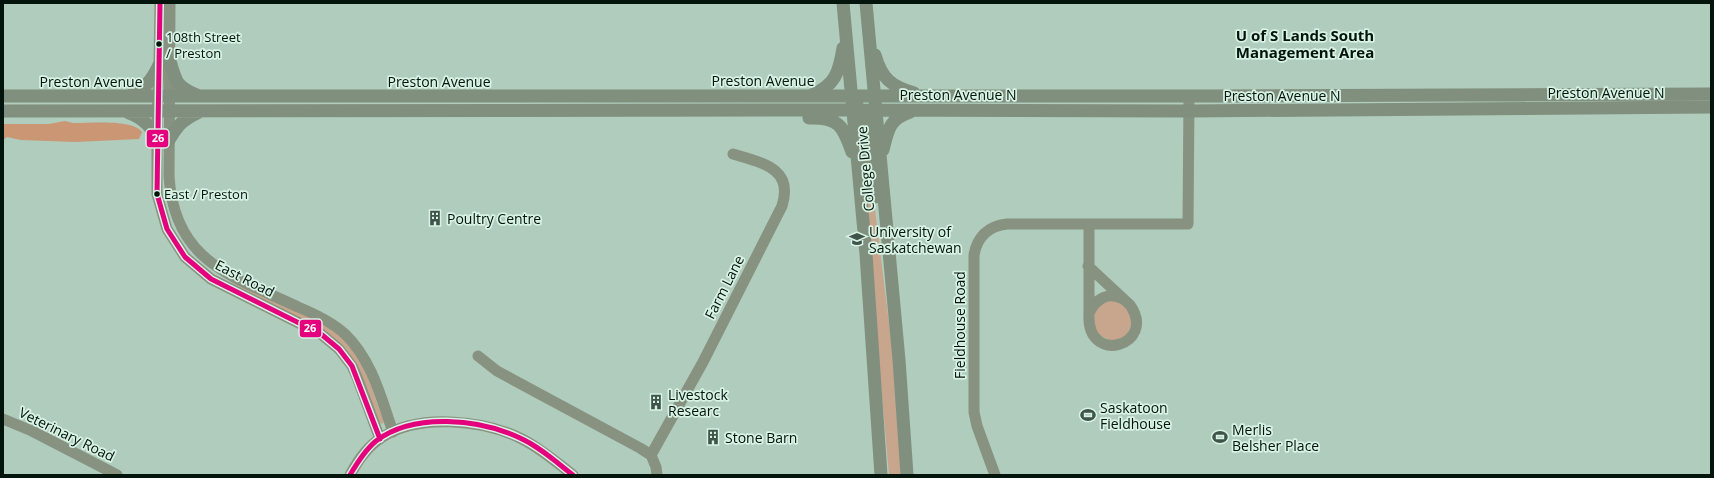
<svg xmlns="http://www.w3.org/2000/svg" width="1714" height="478" font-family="'Open Sans',sans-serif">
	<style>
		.green { fill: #c8a68d }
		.forest { fill: #ca9673 }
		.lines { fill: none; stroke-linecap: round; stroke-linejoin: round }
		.minor { stroke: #889281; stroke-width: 11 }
		.major { stroke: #818f7e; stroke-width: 13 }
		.bus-1-casing { stroke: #d8f2e4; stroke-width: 8 }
		.bus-1 { stroke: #e5007d; stroke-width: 5 }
		.bus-dot { fill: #02140b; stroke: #d8f2e4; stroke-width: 1.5 }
		.labels { text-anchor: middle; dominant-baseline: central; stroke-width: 3.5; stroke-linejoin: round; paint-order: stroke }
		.bus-label { font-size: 13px; fill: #02140b; stroke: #d8f2e4; text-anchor: start }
		.street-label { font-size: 14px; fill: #02140b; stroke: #d8f2e4 }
		.poi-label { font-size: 14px; fill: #02140b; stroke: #d8f2e4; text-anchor: start }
		.neighbourhood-label { font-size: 15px; font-weight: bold; fill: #02140b; stroke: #d8f2e4 }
		.line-badge { stroke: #d8f2e4; stroke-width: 1.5 }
		.badge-label { font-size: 11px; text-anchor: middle; font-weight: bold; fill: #fff }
	</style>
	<rect width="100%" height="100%" fill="#afccbd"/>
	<!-- green -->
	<path class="green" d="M 865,128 L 892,348 L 901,475 L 889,475 L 860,146 Z
		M 232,283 L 242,286 L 320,322 L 338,334 L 355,352 L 367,375 L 384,422 L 382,424 L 379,423 C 367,389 358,356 328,333 Z
		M 1105,299 L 1121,302 C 1133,319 1135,317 1126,337 L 1111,341 L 1097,334 L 1093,316 Z"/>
	<!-- forest -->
	<path class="forest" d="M 65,121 L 73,123 C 88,123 134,119 142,132 L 139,139 L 75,142 L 21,140 L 7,137 L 3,140 L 3,124 L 49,124 Z"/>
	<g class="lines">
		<!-- minor -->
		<path class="minor" d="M 160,3 L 159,65 L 157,121 L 157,194 L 167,229 L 185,257 L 211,279 L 321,334 L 339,349 L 352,366 L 357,377 L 380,439
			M 170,3 L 169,176 C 174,262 232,276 298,307 C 315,314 332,322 345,334 C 372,360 381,398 393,432
			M 1088,266 L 1130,305 C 1158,345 1086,367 1089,314 L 1089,225
			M 1089,313 C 1096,299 1108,291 1123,299
			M 478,356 L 497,371 L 640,448 L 651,455 L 656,467 L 657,475
			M 3,419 L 32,431 L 117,475
			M 651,455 L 703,362 L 782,206 C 794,168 762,163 733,154
			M 350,475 C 357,462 368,446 381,438 C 418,413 482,420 520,438 C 539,447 556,462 573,475
			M 995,475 L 977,426 L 974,412 L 974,255 C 977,237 988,226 1007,224 L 1188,224 L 1189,96"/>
		<!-- major -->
		<path class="major" d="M 843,3 L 866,254 L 881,475
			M 866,3 L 899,360 L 907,475
			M 875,55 C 882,79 891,86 914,93
			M 170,61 C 176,83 177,87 199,96
			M 812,95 C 835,85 839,73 843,48
			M 3,96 L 1208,96 L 1711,94
			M 129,96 C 145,89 152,80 159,65
			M 856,103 L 864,120 L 875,197
			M 3,111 L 853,110 L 1189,111 L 1711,107
			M 129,113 C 142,118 151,125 156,138
			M 809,118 C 839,117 843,126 852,152
			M 169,140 C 178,125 182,120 199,112
			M 883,150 C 888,130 889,119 910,112"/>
		<!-- bus-1 casing -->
		<g class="bus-1-casing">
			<path id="bus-1" d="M 160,3 L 157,194 L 167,229 L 185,257 L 211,279 L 321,334 L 339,349 L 352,366 L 380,439
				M 350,475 C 357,463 365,450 376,441 C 414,412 480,419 520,438 C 540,447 556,462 573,475"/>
		</g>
		<!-- bus-1 -->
		<use href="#bus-1" class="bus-1"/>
	</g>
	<!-- icons -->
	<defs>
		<g id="building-bare" transform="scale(1.2)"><path d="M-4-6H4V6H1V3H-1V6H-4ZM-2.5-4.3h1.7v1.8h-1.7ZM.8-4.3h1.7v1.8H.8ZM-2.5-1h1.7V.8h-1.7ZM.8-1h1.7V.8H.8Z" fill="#3f5449" stroke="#d8f2e4" stroke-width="2.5" paint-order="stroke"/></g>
		<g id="university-bare" transform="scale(1.2)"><path d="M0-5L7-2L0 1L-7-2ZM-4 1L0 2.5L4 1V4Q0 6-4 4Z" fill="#3f5449" stroke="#d8f2e4" stroke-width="2.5" paint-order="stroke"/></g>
		<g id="stadium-bare" transform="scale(1.2)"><path d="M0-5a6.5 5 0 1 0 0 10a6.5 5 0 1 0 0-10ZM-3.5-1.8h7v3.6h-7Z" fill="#3f5449" stroke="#d8f2e4" stroke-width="2.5" paint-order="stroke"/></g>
	</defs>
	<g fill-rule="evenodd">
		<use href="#building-bare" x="435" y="218"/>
		<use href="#university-bare" x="857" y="239"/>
		<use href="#building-bare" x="656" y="402"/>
		<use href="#stadium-bare" x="1088" y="415"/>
		<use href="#building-bare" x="713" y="437"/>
		<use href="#stadium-bare" x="1220" y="437"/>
	</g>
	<!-- markers -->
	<g class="bus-dot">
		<circle cx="159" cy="44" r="3.5"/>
		<circle cx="157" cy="194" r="3.5"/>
	</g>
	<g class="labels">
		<!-- bus labels -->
		<g class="bus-label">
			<text x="166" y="37">108th Street<tspan x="166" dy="16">/ Preston</tspan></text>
			<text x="164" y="194">East / Preston</text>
		</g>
		<!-- street labels -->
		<g class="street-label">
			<text x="763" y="80">Preston Avenue</text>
			<text x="91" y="81">Preston Avenue</text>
			<text x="439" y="81">Preston Avenue</text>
			<text x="1606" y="92">Preston Avenue N</text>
			<text x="958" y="94">Preston Avenue N</text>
			<text x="1282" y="95">Preston Avenue N</text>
			<text transform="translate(865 169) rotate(-95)">College Drive</text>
			<text transform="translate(245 278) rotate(27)">East Road</text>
			<text transform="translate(724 287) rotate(-63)">Farm Lane</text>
			<text transform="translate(959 325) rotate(-90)">Fieldhouse Road</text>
			<text transform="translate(67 434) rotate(26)">Veterinary Road</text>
		</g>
		<!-- poi labels -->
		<g class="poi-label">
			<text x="447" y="218">Poultry Centre</text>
			<text x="869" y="231">University of<tspan x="869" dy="16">Saskatchewan</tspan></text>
			<text x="668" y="394">Livestock<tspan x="668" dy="16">Researc</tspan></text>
			<text x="1100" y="407">Saskatoon<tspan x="1100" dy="16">Fieldhouse</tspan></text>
			<text x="1232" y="429">Merlis<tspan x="1232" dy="16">Belsher Place</tspan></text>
			<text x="725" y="437">Stone Barn</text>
		</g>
		<!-- neighbourhood labels -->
		<g class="neighbourhood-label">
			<text x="1305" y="35">U of S Lands South<tspan x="1305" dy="17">Management Area</tspan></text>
		</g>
	</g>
	<g class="line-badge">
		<rect x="146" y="129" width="23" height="19" rx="4" fill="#e5007d"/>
		<rect x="299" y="319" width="23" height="19" rx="4" fill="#e5007d"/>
	</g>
	<g class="badge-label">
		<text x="158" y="142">26</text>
		<text x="310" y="332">26</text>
	</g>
	<!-- border -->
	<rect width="1714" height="478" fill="none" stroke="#02140b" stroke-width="8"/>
</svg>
